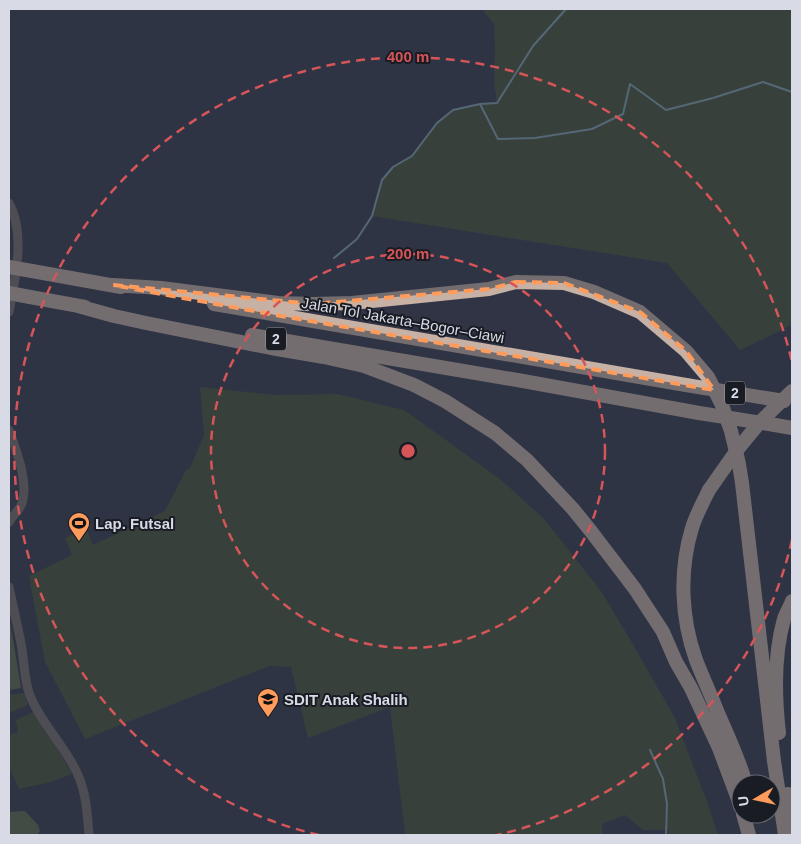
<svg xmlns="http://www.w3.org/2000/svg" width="801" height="844" font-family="Arial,sans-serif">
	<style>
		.green { fill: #414e2f }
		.forest { fill: #596845 }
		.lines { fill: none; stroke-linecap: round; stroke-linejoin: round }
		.stream { stroke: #80a4ae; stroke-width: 2 }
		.minor { stroke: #736a65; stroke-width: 9 }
		.highway { stroke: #c7b1a5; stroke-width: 14 }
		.highway-bridge { stroke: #c7b1a5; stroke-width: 14 }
		.marked { fill: none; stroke: #ff9b5b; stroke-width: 4; stroke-dasharray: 10 6; stroke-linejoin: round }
		.ring { fill: none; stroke: #d65558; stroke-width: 2.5; stroke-dasharray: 9 6 }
		.labels { text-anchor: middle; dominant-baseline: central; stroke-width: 4; stroke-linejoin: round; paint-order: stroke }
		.shield { fill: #1a1c24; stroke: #9fa2ac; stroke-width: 1 }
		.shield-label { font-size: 14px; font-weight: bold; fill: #d8dbe6 }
		.street-label { font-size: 15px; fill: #d8dbe6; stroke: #1a1c24 }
		.poi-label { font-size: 15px; font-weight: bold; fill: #d8dbe6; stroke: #1a1c24; text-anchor: start }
		.centre { fill: #d65558; stroke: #1a1c24; stroke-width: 2.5 }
		.ring-label { font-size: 15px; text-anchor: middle; font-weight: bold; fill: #d65558; stroke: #1a1c24; stroke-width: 4; stroke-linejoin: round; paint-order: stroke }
	</style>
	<rect width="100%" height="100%" fill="#303445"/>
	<!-- green -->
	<path class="green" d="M 478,9 L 792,9 L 792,325 L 740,350 L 667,263 L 372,216 L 382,180 L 393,167 L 412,156 L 437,123 L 453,110 L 480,104 L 497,103 L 494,83 L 495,50 L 494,24 L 483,10 Z
		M 200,387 L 275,395 L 337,394 L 404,410 L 500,479 L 544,519 L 601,591 L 634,646 L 674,716 L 708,804 L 718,835 L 670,835 L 667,830 L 643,830 L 625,815 L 602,824 L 603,835 L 400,835 L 405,834 L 390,707 L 308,738 L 291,667 L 269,666 L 85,739 L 45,662 L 29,576 L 72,555 L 65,538 L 86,528 L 93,545 L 165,511 L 186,470 L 190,468 L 204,435 Z
		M 24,693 L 28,705 L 9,713 L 9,695 Z
		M 35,711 L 72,774 L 51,782 L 19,789 L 9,767 L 9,735 L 18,732 L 16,720 Z"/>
	<!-- forest -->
	<path class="forest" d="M 9,618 L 13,639 L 21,688 L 9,690 Z
		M 25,811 L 38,825 L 40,831 L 37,835 L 9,835 L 9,812 Z"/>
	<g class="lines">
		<!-- stream -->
		<path class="stream" d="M 480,104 L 498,139 L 535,138 L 592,129 L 623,114 L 630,84 L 666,110 L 713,98 L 763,82 L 792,92
			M 334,258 L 357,239 L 372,216 L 382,180 L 393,167 L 412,156 L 437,123 L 453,110 L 480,104 L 497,103 L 533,46 L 566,9
			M 650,750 L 663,779 L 667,804 L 666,835"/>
		<!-- minor -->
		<path class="minor" d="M 9,203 C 26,234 15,279 9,312
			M 9,430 C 16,450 29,482 22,503 C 20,510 12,516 9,522
			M 9,587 C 13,606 17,625 21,643 C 24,660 24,677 29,693 C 38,718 60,741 73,765 C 86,787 87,810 89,835"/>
		<!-- highway -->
		<path class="highway" d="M 32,271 L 121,287
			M 113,285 L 161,288 L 278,303 L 313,304 L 352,303 L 489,289 L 516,282 L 564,283 L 594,292 L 640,312 L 686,351 L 708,377 L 722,405 L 731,431 L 739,464 L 742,483 L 774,761 L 785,835
			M 30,297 L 85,307
			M 214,304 L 686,385
			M 78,306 L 114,316 L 146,323 L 271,348 L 324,357 L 364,366 L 414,385 L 445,401 L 495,433 L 527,460 L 573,509 L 590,530 L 635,589 L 663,632 L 676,662 L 691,688 L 719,748 L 741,807
			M 252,335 L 523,381 L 699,413
			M 775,425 L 792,428
			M 709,490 C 703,502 696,515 692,528 C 679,571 681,618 696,660 C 703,678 711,695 718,713 C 728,736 739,759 746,784
			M 779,733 C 775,698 774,654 784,619 C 786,613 790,607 792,601
			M 788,794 L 792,824
			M 743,814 L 749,835"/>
		<!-- highway-bridge -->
		<path class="highway-bridge" d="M 9,267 L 32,271
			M 9,293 L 30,297
			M 686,385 L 784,401
			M 699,413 L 775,425
			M 709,490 L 737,450 L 760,422 L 792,391"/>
	</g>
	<!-- marked area -->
	<path d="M0 0H801V844H0ZM 516,282 L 564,283 L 640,312 L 686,351 L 714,390 L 281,316 L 113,285 L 313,304 L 489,289 Z" fill="#303445" fill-opacity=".55" fill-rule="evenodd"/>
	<path class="marked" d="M 516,282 L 564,283 L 640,312 L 686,351 L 714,390 L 281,316 L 113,285 L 313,304 L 489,289 Z"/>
	<!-- distance rings -->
	<g class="ring">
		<circle cx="408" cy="451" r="197"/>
		<path d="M792 540A394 394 0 0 1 497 835M319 835A394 394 0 1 1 792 362"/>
	</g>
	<!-- icons -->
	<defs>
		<g id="stadium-pin" transform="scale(1.125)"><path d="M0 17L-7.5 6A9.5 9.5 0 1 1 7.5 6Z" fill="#ff9b5b" stroke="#1a1c24"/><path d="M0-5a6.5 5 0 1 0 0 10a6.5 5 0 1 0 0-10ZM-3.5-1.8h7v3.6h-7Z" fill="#111"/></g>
		<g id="school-pin" transform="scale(1.125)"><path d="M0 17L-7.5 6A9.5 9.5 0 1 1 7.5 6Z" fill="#ff9b5b" stroke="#1a1c24"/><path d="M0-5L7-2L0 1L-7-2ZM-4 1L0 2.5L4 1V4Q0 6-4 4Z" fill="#111"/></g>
	</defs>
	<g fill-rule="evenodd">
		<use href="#stadium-pin" x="79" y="523"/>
		<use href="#school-pin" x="268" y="699"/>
	</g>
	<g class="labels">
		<!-- shield labels -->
		<g class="shield">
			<rect x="266" y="327.5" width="20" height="23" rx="4"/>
			<rect x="725" y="381.5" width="20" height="23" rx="4"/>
		</g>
		<g class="shield-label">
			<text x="276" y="339">2</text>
			<text x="735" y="393">2</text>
		</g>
		<!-- street labels -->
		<g class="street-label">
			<text transform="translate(403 320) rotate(10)">Jalan Tol Jakarta–Bogor–Ciawi</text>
		</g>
		<!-- poi labels -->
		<g class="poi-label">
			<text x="95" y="523">Lap. Futsal</text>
			<text x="284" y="699">SDIT Anak Shalih</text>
		</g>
	</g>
	<circle cx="408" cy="451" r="8" class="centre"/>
	<g class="ring-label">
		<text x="408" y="62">400 m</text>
		<text x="408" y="259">200 m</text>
	</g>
	<!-- border -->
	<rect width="801" height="844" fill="none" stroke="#d8dbe6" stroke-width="20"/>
	<!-- north arrow -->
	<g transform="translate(756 799) rotate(261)"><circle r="24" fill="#1a1c24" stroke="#666872"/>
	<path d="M0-4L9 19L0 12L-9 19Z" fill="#ff9b5b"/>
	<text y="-8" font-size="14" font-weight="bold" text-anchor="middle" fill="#d8dbe6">U</text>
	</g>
</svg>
